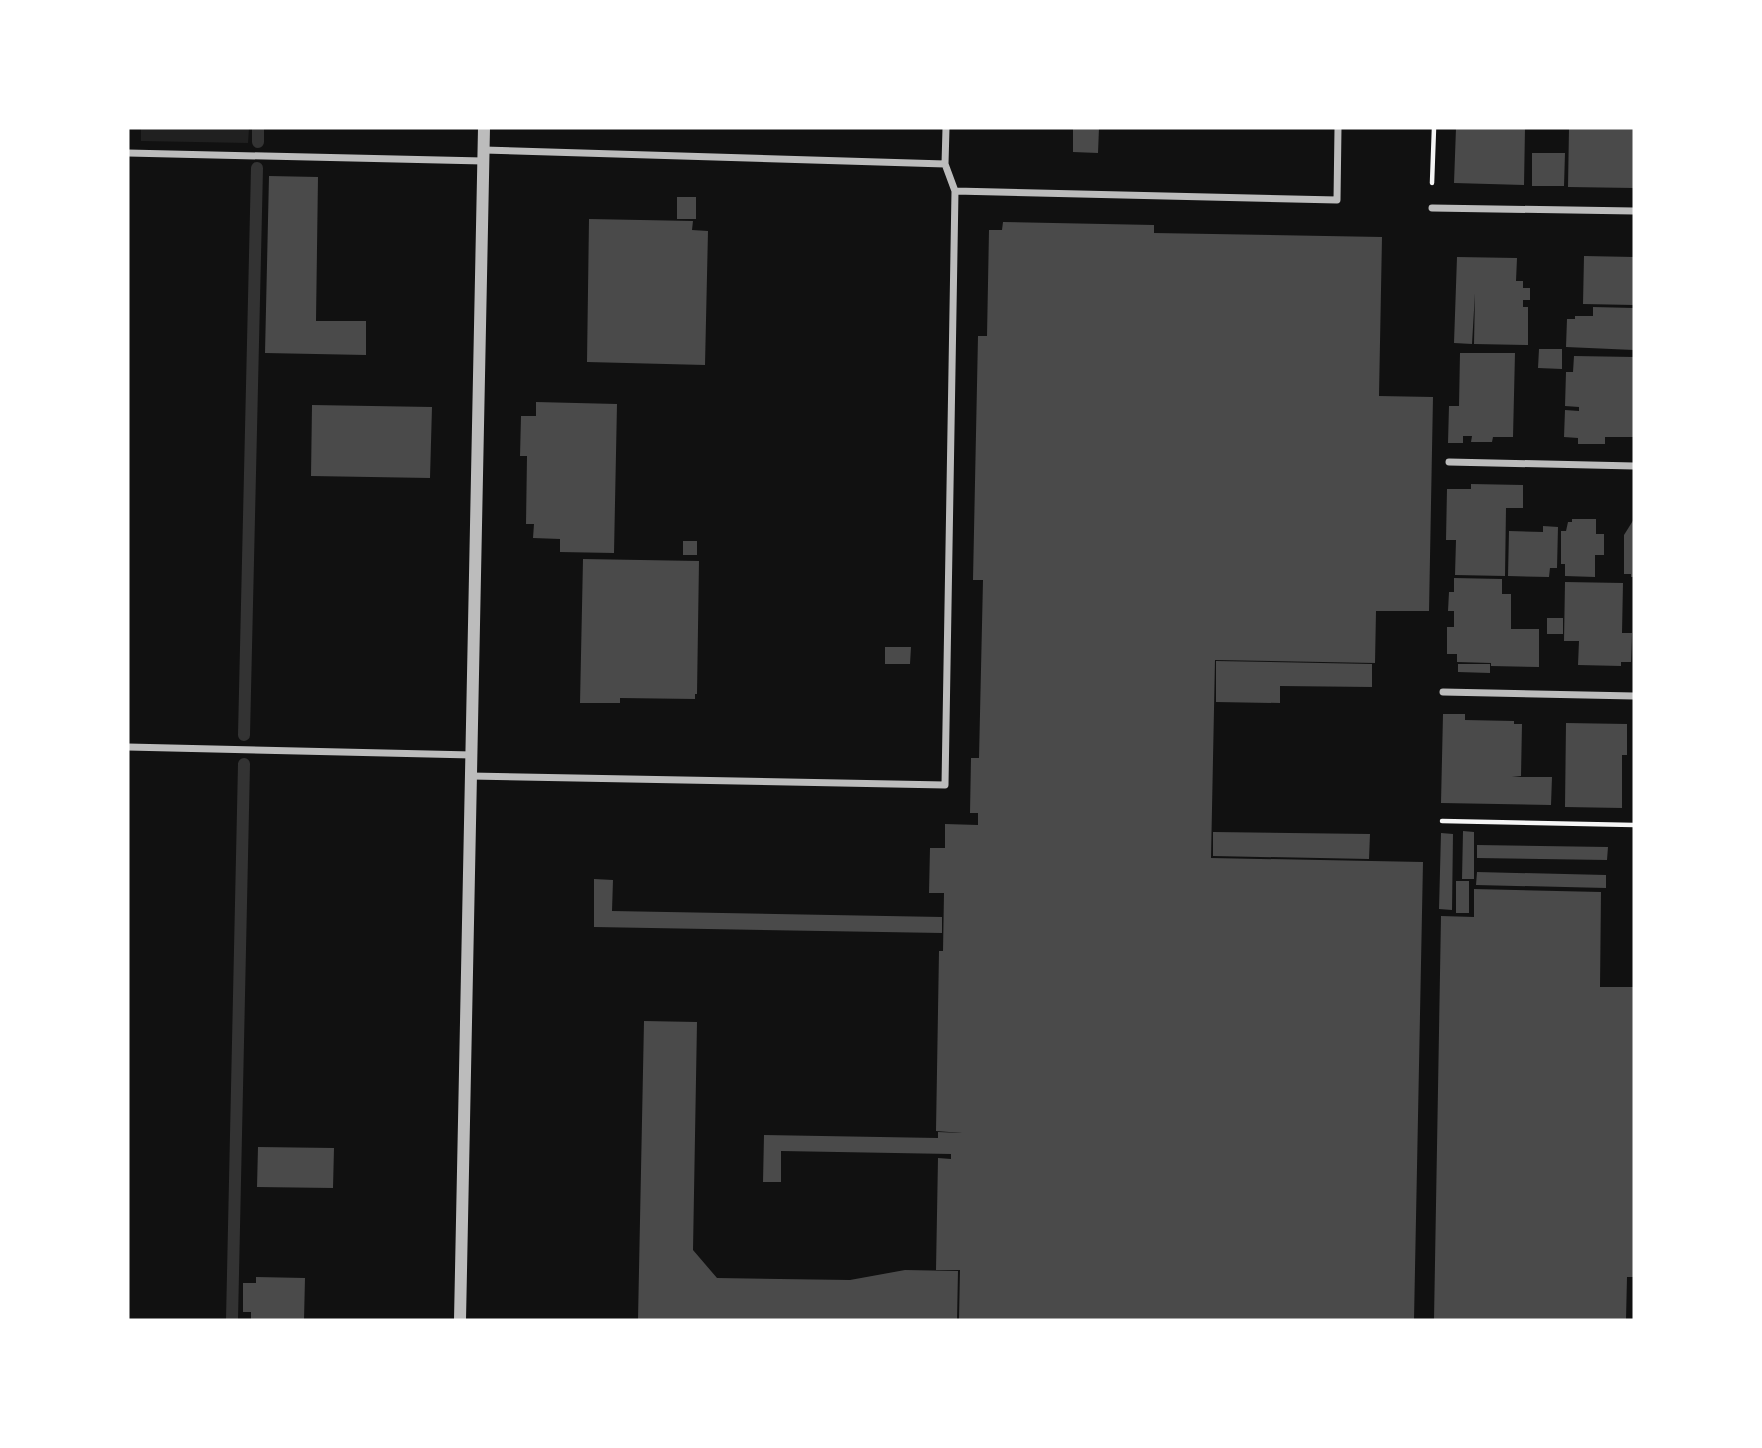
<svg xmlns="http://www.w3.org/2000/svg" width="1762" height="1448" font-family="'Exo 2',sans-serif">
	<style>
		.green { fill: #202020 }
		.lines { fill: none; stroke-linecap: round; stroke-linejoin: round }
		.stream { stroke: #333; stroke-width: 12 }
		.building { fill: #4a4a4a }
		.path { stroke: #f5f5f5; stroke-width: 4.5 }
		.minor { stroke: #bcbcbc; stroke-width: 7 }
		.tertiary { stroke: #bcbcbc; stroke-width: 12 }
	</style>
	<rect width="100%" height="100%" fill="#111"/>
	<!-- green -->
	<path class="green" d="M 141,128 L 249,128 L 248,143 L 141,141 Z"/>
	<g class="lines">
		<!-- stream -->
		<path class="stream" d="M 258,142 L 258,128
			M 244,735 L 257,168
			M 232,1320 L 244,764"/>
	</g>
	<!-- building -->
	<path class="building" d="M 1073,128 L 1099,128 L 1098,153 L 1073,152 Z
		M 1456,128 L 1525,128 L 1524,185 L 1454,183 Z
		M 1569,128 L 1634,128 L 1634,188 L 1568,187 Z
		M 1532,153 L 1565,153 L 1564,186 L 1532,186 Z
		M 269,176 L 318,177 L 316,321 L 366,321 L 366,355 L 265,353 Z
		M 677,197 L 696,197 L 696,219 L 677,219 Z
		M 589,219 L 693,221 L 692,230 L 708,231 L 705,365 L 587,362 Z
		M 1003,222 L 1154,225 L 1154,233 L 1382,237 L 1379,396 L 1433,397 L 1429,611 L 1376,611 L 1375,663 L 1215,660 L 1211,858 L 1423,862 L 1414,1320 L 959,1320 L 960,1270 L 936,1270 L 938,1158 L 951,1159 L 951,1154 L 781,1151 L 781,1182 L 763,1182 L 764,1135 L 938,1138 L 938,1132 L 962,1133 L 936,1131 L 939,951 L 943,951 L 944,893 L 929,893 L 930,848 L 945,848 L 945,824 L 978,825 L 978,813 L 970,813 L 971,758 L 979,758 L 983,580 L 973,580 L 978,336 L 987,336 L 989,230 L 1002,230 Z
		M 1584,256 L 1634,257 L 1634,305 L 1583,304 Z
		M 1457,257 L 1517,258 L 1516,281 L 1523,281 L 1523,288 L 1530,288 L 1530,300 L 1523,300 L 1523,307 L 1528,307 L 1528,345 L 1474,344 L 1475,293 L 1472,344 L 1454,343 Z
		M 1593,307 L 1634,308 L 1634,350 L 1566,347 L 1567,319 L 1575,319 L 1575,316 L 1593,316 Z
		M 1539,349 L 1562,349 L 1562,369 L 1538,368 Z
		M 1460,353 L 1515,353 L 1513,437 L 1493,437 L 1492,442 L 1471,442 L 1472,436 L 1463,436 L 1463,443 L 1448,443 L 1449,406 L 1459,406 Z
		M 1574,356 L 1634,357 L 1634,437 L 1605,437 L 1605,444 L 1578,444 L 1578,438 L 1564,437 L 1565,410 L 1579,411 L 1579,407 L 1565,406 L 1566,372 L 1573,372 Z
		M 536,402 L 617,404 L 614,553 L 560,552 L 560,539 L 533,538 L 534,524 L 526,524 L 527,456 L 520,456 L 521,416 L 536,416 Z
		M 312,405 L 432,407 L 430,478 L 311,476 Z
		M 1471,484 L 1523,485 L 1523,508 L 1506,508 L 1505,576 L 1455,575 L 1456,540 L 1446,540 L 1447,489 L 1471,489 Z
		M 1572,519 L 1596,519 L 1596,534 L 1604,534 L 1604,555 L 1595,555 L 1595,577 L 1565,576 L 1565,564 L 1561,564 L 1561,531 L 1566,531 L 1568,522 L 1572,522 Z
		M 1634,519 L 1634,577 L 1631,577 L 1631,574 L 1624,574 L 1624,535 Z
		M 1543,526 L 1558,527 L 1557,568 L 1550,568 L 1549,577 L 1508,576 L 1509,531 L 1543,532 Z
		M 683,541 L 697,541 L 697,555 L 683,555 Z
		M 583,559 L 699,561 L 697,694 L 695,694 L 695,699 L 620,698 L 620,703 L 580,703 Z
		M 1454,578 L 1502,579 L 1502,594 L 1511,594 L 1511,629 L 1539,629 L 1539,667 L 1491,666 L 1491,663 L 1457,662 L 1457,654 L 1447,654 L 1447,627 L 1454,627 L 1454,611 L 1448,611 L 1449,592 L 1454,592 Z
		M 1565,582 L 1623,583 L 1622,633 L 1632,633 L 1631,662 L 1621,662 L 1621,666 L 1578,665 L 1579,641 L 1564,641 Z
		M 1547,618 L 1563,618 L 1563,634 L 1547,634 Z
		M 885,647 L 911,647 L 910,664 L 885,664 Z
		M 1216,661 L 1372,664 L 1372,687 L 1280,686 L 1280,703 L 1216,702 Z
		M 1458,664 L 1490,664 L 1490,673 L 1458,672 Z
		M 1443,714 L 1465,714 L 1465,720 L 1514,721 L 1514,724 L 1522,724 L 1521,776 L 1512,777 L 1552,777 L 1551,805 L 1441,803 Z
		M 1566,723 L 1627,724 L 1627,755 L 1622,755 L 1622,808 L 1565,807 Z
		M 1463,831 L 1474,832 L 1474,879 L 1462,879 Z
		M 1213,832 L 1370,834 L 1369,859 L 1213,856 Z
		M 1441,833 L 1453,834 L 1452,910 L 1439,909 Z
		M 1477,845 L 1608,847 L 1607,860 L 1477,858 Z
		M 1477,872 L 1606,875 L 1606,888 L 1476,885 Z
		M 594,879 L 613,880 L 612,911 L 942,917 L 942,933 L 594,927 Z
		M 1456,881 L 1469,881 L 1469,913 L 1456,913 Z
		M 1474,889 L 1601,892 L 1600,987 L 1634,987 L 1634,1277 L 1627,1277 L 1626,1320 L 1434,1320 L 1441,916 L 1474,917 Z
		M 644,1021 L 697,1022 L 693,1250 L 717,1278 L 850,1280 L 905,1270 L 958,1271 L 957,1320 L 638,1320 Z
		M 258,1147 L 334,1148 L 333,1188 L 257,1187 Z
		M 256,1277 L 305,1278 L 304,1320 L 251,1320 L 251,1312 L 243,1312 L 243,1283 L 256,1283 Z"/>
	<g class="lines">
		<!-- path -->
		<path class="path" d="M 1432,183 L 1434,128
			M 1442,821 L 1634,825"/>
		<!-- minor -->
		<path class="minor" d="M 484,150 L 945,164 L 955,191 L 1337,200 L 1338,128
			M 128,153 L 483,161
			M 945,164 L 946,128
			M 1432,208 L 1634,211
			M 1449,462 L 1634,466
			M 1443,692 L 1634,696
			M 128,747 L 472,755
			M 471,776 L 945,785 L 955,191"/>
		<!-- tertiary -->
		<path class="tertiary" d="M 460,1320 L 484,128"/>
	</g>
	<!-- border -->
	<rect width="1762" height="1448" fill="none" stroke="#ffffff" stroke-width="259"/>
</svg>
